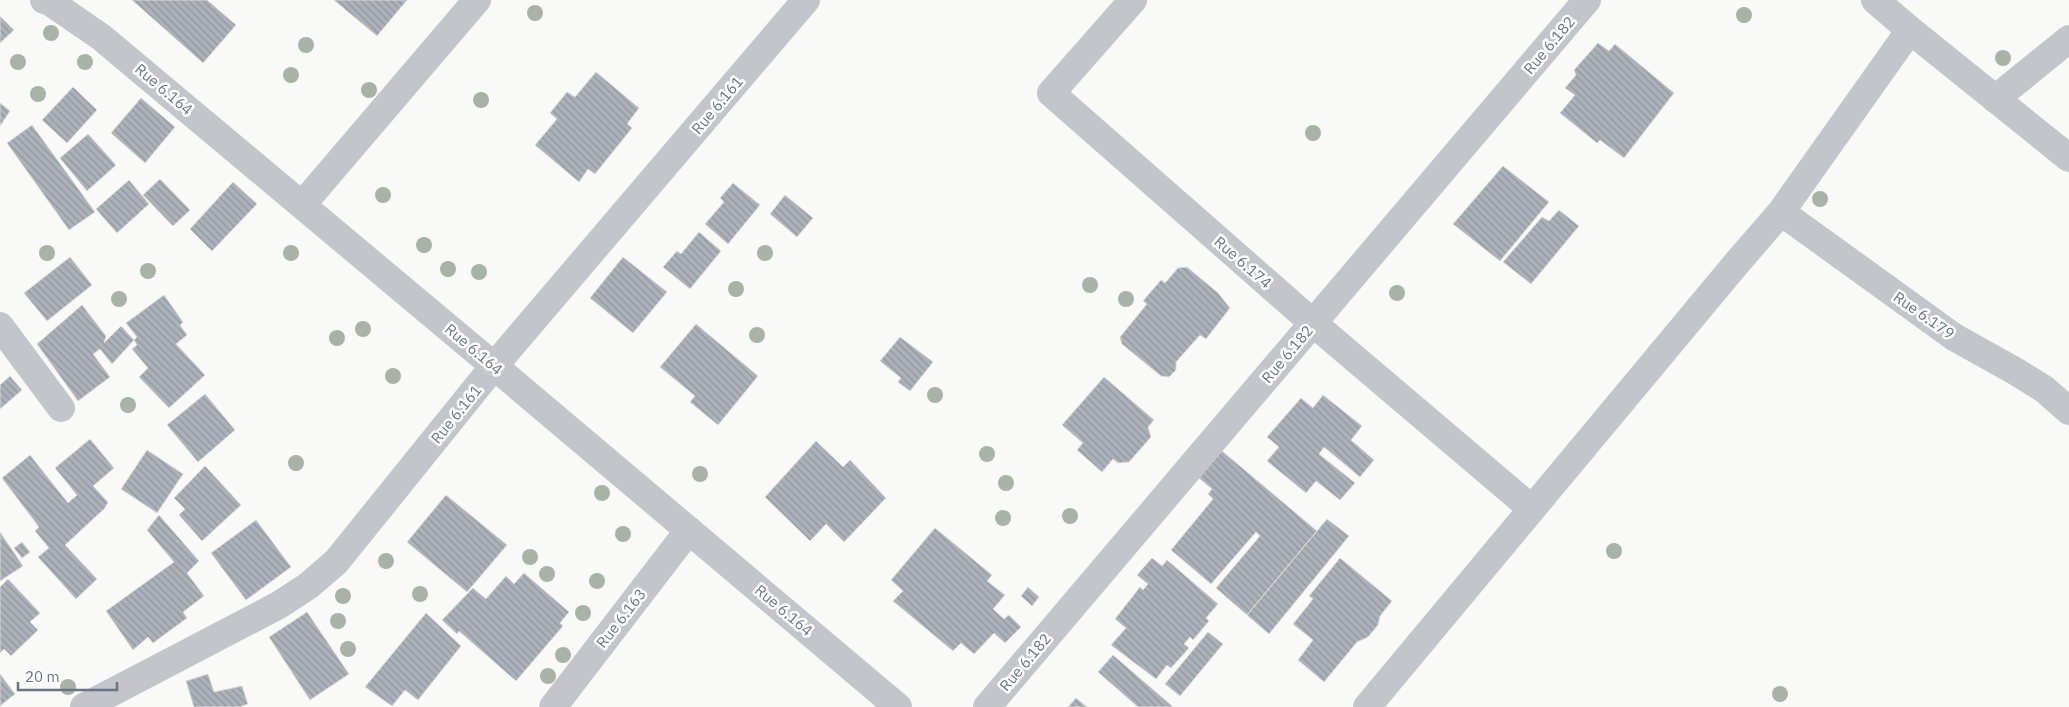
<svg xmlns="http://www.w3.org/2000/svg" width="2069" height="707" font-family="'IBM Plex Sans',sans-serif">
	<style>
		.building { fill: url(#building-back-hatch); stroke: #dbdbd9 }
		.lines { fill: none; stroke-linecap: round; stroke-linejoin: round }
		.minor { stroke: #c3c5ca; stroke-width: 28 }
		.tree { fill: #a8b2a7 }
		.labels { text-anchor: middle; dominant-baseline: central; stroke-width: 5; stroke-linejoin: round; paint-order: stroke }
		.street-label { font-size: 15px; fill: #6b7485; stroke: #fff }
	</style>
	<defs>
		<pattern id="building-back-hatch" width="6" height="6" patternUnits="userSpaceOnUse" patternTransform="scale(1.25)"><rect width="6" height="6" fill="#adb1b9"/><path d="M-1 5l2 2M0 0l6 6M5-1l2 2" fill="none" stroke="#91959c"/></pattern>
	</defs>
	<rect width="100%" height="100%" fill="#f9f9f7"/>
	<!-- building -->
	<path class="building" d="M 132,0 L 207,0 L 236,25 L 203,63 Z
		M 334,0 L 407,0 L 377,36 Z
		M 0,16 L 14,30 L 0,43 Z
		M 1598,43 L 1609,51 L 1615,44 L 1674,93 L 1624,158 L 1600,140 L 1597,143 L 1560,113 L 1575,95 L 1565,88 L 1576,75 L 1574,70 Z
		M 596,72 L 639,108 L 627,124 L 632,128 L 595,174 L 588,169 L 579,182 L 535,145 L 557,119 L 550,113 L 567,92 L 575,97 Z
		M 73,87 L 97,110 L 67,143 L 42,120 Z
		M 141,98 L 175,127 L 145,163 L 111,133 Z
		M 0,103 L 10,111 L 0,126 Z
		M 32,125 L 95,212 L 69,230 L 7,143 Z
		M 88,134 L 116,165 L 87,191 L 60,158 Z
		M 1503,166 L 1549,202 L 1500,261 L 1453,224 Z
		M 160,179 L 190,210 L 173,226 L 143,195 Z
		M 129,180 L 149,204 L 117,233 L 96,209 Z
		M 233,182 L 257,204 L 212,251 L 190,229 Z
		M 733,183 L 760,205 L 728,244 L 705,224 L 724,202 L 720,198 Z
		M 785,195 L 813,218 L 797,237 L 770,214 Z
		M 1559,210 L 1579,226 L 1531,284 L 1503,262 L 1542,217 L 1549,221 Z
		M 699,232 L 721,251 L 690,289 L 663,267 L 677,251 L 681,254 Z
		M 70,257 L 92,285 L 47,321 L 24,293 Z
		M 623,257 L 667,292 L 633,333 L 590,298 Z
		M 1187,267 L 1218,293 L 1230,308 L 1206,339 L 1200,335 L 1176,362 L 1176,370 L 1169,377 L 1161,376 L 1122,344 L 1120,337 L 1147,304 L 1143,301 L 1161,280 L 1165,283 L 1178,268 Z
		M 164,295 L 183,322 L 180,325 L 187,335 L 176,344 L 205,375 L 169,408 L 139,377 L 148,368 L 132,349 L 137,345 L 134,340 L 137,337 L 126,323 Z
		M 82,305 L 106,336 L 104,343 L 121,326 L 134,340 L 112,364 L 100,349 L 93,354 L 110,377 L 78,401 L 37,344 Z
		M 696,324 L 758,376 L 718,425 L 690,402 L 695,396 L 660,367 Z
		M 900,337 L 933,362 L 910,391 L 898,382 L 901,378 L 880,361 Z
		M 10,376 L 22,390 L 0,409 L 0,385 Z
		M 1104,377 L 1154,420 L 1148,427 L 1151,437 L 1129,462 L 1118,463 L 1113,459 L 1102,472 L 1077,450 L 1083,443 L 1062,425 Z
		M 205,394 L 235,430 L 198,462 L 167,425 Z
		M 1323,395 L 1362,426 L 1351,440 L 1374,460 L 1360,477 L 1324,447 L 1319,454 L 1355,483 L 1340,500 L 1316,481 L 1306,493 L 1267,461 L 1279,447 L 1267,437 L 1301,398 L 1313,408 Z
		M 90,439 L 114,468 L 93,486 L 108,502 L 105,508 L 65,545 L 97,579 L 76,599 L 38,557 L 49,548 L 35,531 L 39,527 L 2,478 L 30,455 L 68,503 L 77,495 L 55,468 Z
		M 816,441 L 843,467 L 850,460 L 886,498 L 844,542 L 826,524 L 810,541 L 765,497 Z
		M 147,450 L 183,474 L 157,513 L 121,489 Z
		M 1222,451 L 1317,531 L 1247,615 L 1216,588 L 1260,536 L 1256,532 L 1211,584 L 1171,550 L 1213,499 L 1208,494 L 1212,489 L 1199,478 Z
		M 205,466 L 241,505 L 202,541 L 179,515 L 185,509 L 174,498 Z
		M 446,495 L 507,545 L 467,592 L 407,542 Z
		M 159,515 L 199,561 L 187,573 L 204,596 L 183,612 L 187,618 L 153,643 L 148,637 L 133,650 L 106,611 L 174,562 L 147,530 Z
		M 1327,519 L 1349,536 L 1269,634 L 1247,615 Z
		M 256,520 L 291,567 L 246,600 L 211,553 Z
		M 935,528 L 992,575 L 987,581 L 1005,595 L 993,609 L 1004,619 L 1009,615 L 1021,627 L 1005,643 L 994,633 L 974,654 L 961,643 L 953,651 L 893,601 L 903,591 L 891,580 Z
		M 0,532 L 23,566 L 0,581 Z
		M 22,542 L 30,552 L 22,558 L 14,548 Z
		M 1152,558 L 1162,566 L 1167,560 L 1218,604 L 1206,618 L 1209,621 L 1193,640 L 1190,637 L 1184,644 L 1189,648 L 1171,668 L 1167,665 L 1156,679 L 1111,645 L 1126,628 L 1115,619 L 1140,587 L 1143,590 L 1148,584 L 1137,575 Z
		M 1340,558 L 1392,601 L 1380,616 L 1378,625 L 1368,637 L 1357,642 L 1324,682 L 1298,660 L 1313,640 L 1293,624 L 1313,599 L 1309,596 Z
		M 524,573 L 569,612 L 560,623 L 563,626 L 516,681 L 459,631 L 457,634 L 442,620 L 473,588 L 486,599 L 506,576 L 514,584 Z
		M 8,579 L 40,613 L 30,622 L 38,630 L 11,656 L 4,649 L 0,653 L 0,587 Z
		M 1028,587 L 1039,597 L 1032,606 L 1021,596 Z
		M 307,612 L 349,674 L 310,700 L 269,637 Z
		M 426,613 L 461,646 L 418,700 L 405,690 L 392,706 L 365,687 Z
		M 1208,632 L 1223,644 L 1180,696 L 1165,684 Z
		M 1113,655 L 1172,706 L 1170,707 L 1138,707 L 1098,672 Z
		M 0,674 L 15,694 L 0,706 Z
		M 208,674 L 214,692 L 242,686 L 248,704 L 239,707 L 194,707 L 186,681 Z
		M 1076,698 L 1087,707 L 1068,707 Z"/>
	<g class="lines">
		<!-- minor -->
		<path class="minor" d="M 44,0 L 50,2 L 101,37 L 494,366 L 898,707
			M 1133,0 L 1051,93 L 1313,323 L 1532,509
			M 1910,30 L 2069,158
			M 1995,99 L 2069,39
			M 302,205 L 477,0
			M 1781,212 L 1954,337 L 2015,371 L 2044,389 L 2069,411
			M 0,326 L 61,408
			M 84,707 L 279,605 L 308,586 L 336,562 L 494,366 L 806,0
			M 553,707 L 689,530
			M 987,707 L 1587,0
			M 1367,707 L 1736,264 L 1781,212 L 1910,30 L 1875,0"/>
	</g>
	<!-- trees -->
	<g class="tree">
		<circle cx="535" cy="13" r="8"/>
		<circle cx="1744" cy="15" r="8"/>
		<circle cx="51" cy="33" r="8"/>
		<circle cx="306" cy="45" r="8"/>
		<circle cx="2003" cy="58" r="8"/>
		<circle cx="18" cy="62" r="8"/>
		<circle cx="85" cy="62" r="8"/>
		<circle cx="291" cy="75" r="8"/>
		<circle cx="369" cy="90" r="8"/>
		<circle cx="38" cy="94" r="8"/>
		<circle cx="481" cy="100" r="8"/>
		<circle cx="1313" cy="133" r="8"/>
		<circle cx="383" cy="195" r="8"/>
		<circle cx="1820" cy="199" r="8"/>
		<circle cx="424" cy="245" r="8"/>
		<circle cx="47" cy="253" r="8"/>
		<circle cx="291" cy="253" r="8"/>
		<circle cx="765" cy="253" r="8"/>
		<circle cx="448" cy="269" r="8"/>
		<circle cx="148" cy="271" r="8"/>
		<circle cx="479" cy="272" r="8"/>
		<circle cx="1090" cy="285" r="8"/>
		<circle cx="736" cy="289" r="8"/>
		<circle cx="1397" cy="293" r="8"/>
		<circle cx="119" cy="299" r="8"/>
		<circle cx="1126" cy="299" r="8"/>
		<circle cx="363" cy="329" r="8"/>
		<circle cx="757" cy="335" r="8"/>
		<circle cx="337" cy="338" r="8"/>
		<circle cx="393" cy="376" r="8"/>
		<circle cx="935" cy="395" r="8"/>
		<circle cx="128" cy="405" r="8"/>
		<circle cx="987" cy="454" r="8"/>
		<circle cx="296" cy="463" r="8"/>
		<circle cx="700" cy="474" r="8"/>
		<circle cx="1006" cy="483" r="8"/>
		<circle cx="602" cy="493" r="8"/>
		<circle cx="1070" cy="516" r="8"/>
		<circle cx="1003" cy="518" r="8"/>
		<circle cx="623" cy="534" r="8"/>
		<circle cx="1614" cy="551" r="8"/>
		<circle cx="530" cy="557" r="8"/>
		<circle cx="386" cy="561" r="8"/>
		<circle cx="547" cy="574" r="8"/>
		<circle cx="597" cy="581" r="8"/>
		<circle cx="420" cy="594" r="8"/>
		<circle cx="343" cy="596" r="8"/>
		<circle cx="583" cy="613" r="8"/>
		<circle cx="338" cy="621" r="8"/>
		<circle cx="348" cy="649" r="8"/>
		<circle cx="563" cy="655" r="8"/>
		<circle cx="548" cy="676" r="8"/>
		<circle cx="68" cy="687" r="8"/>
		<circle cx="1780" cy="694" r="8"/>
	</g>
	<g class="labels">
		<!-- street labels -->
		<g class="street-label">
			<text transform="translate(1549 45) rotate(-50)">Rue 6.182</text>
			<text transform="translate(164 89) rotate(40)">Rue 6.164</text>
			<text transform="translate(717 105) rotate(-50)">Rue 6.161</text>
			<text transform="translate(1243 262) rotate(41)">Rue 6.174</text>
			<text transform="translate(1924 315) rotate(35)">Rue 6.179</text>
			<text transform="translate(474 349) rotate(40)">Rue 6.164</text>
			<text transform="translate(1287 354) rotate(-50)">Rue 6.182</text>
			<text transform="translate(456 414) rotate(-51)">Rue 6.161</text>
			<text transform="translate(784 610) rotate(40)">Rue 6.164</text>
			<text transform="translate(621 618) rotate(-52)">Rue 6.163</text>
			<text transform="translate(1025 662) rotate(-50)">Rue 6.182</text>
		</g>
	</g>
	<!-- scale -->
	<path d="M18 682v8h99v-8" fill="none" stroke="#6b7485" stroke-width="2.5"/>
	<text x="25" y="682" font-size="15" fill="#6b7485" stroke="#ffffff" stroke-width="4" paint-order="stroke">20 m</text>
</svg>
